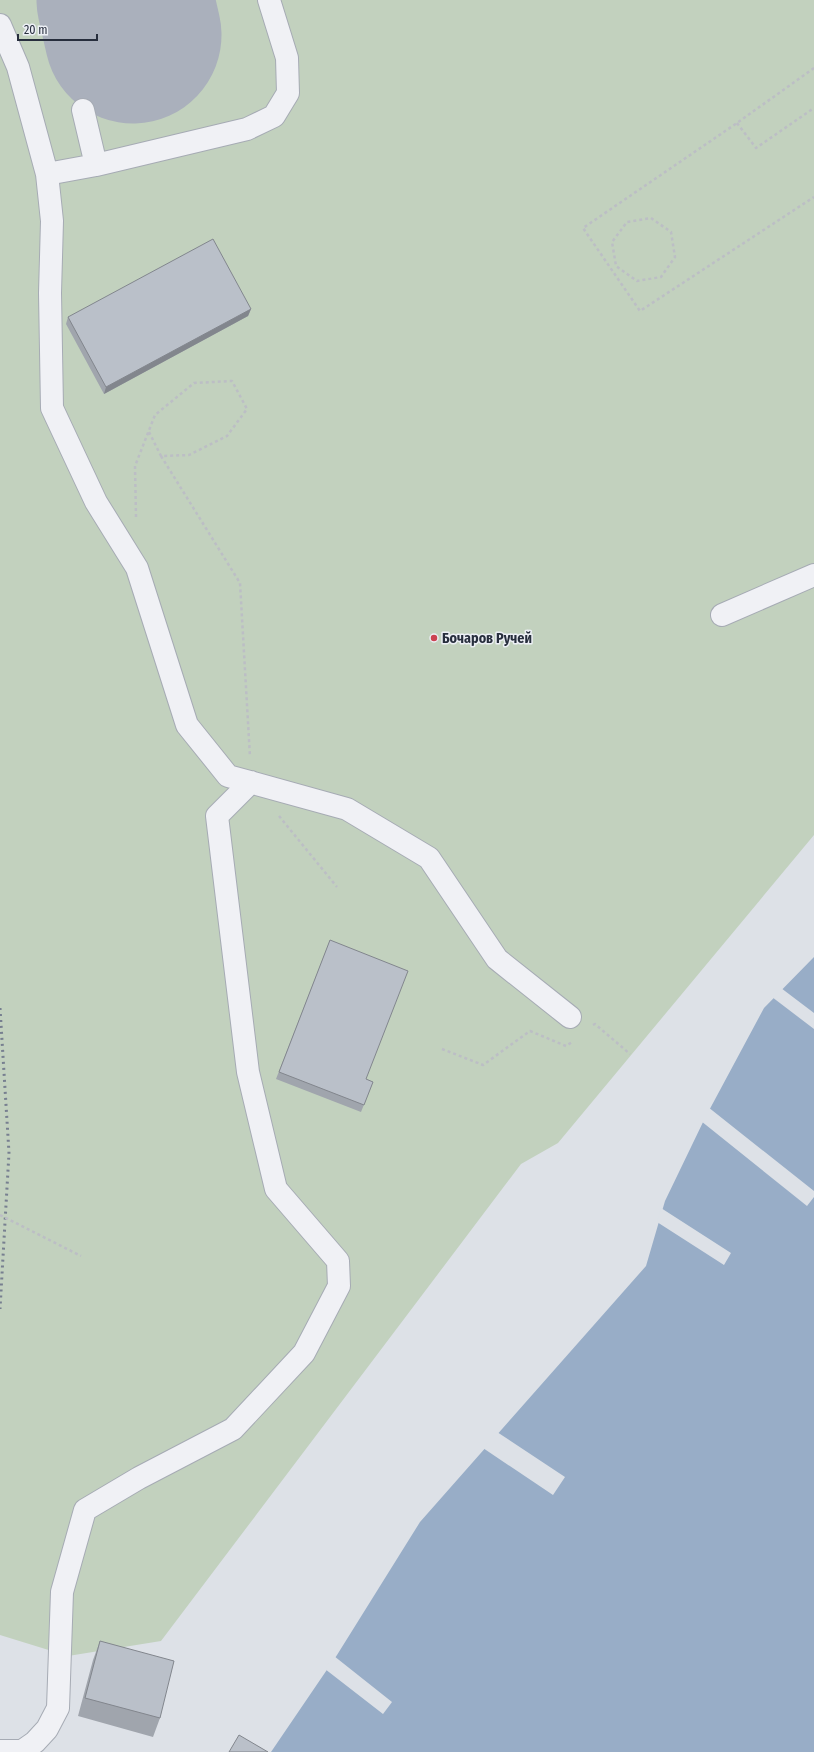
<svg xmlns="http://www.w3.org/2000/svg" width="814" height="1752" font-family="'Fira Sans Condensed',sans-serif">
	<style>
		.green { fill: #c2d1be }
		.water { fill: #98adc7 }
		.pier { fill: #dde1e7 }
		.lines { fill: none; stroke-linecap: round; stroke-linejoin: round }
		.runway { stroke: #aab0bc; stroke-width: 177 }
		.minor-casing { stroke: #a6abb4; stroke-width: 24 }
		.path { stroke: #bcbec5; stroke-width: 2.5; stroke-dasharray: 3 3; stroke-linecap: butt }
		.minor { stroke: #f0f1f5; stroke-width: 22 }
		.rail { stroke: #777f90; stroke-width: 3; stroke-dasharray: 2 4; stroke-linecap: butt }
		.path-bridge { stroke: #bcbec5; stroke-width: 2.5; stroke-dasharray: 3 3; stroke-linecap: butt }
		.wall { fill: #a0a5ad }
		.shaded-wall { fill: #82868d }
		.building { fill: #bac0c9; stroke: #82868d }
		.poi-dot { fill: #cc4251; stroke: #eceff5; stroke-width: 1.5 }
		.labels { text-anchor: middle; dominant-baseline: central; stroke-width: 3; stroke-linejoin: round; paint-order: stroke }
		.poi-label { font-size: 14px; font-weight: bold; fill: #272e3d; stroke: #eceff5; text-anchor: start }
	</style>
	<rect width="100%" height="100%" fill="#dde1e7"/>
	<!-- green -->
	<path class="green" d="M 0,0 L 814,0 L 814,835 L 558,1143 L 521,1164 L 161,1641 L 68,1656 L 0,1635 Z"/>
	<!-- water -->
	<path class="water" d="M 814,957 L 814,1752 L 271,1752 L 337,1655 L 420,1522 L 646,1266 L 665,1201 L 705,1118 L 764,1008 Z"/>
	<!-- pier -->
	<path class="pier" d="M 781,988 L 814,1013 L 814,1029 L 772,997 Z
		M 708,1107 L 814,1191 L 814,1197 L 807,1206 L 701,1121 Z
		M 661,1208 L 731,1253 L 724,1265 L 657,1222 Z
		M 497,1432 L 565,1477 L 553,1495 L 483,1448 Z
		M 334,1656 L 392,1702 L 383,1714 L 325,1669 Z"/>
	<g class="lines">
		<!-- runway -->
		<path class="runway" d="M 125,0 L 133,35"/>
		<!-- minor casing -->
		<g class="minor-casing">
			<path id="minor" d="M 269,0 L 287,58 L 288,93 L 274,116 L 247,129 L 96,165 L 47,174 L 52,221 L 50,293 L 52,408 L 96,502 L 137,568 L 187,725 L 228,776 L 347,809 L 429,858 L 497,959 L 570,1017
				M 0,25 L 18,67 L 47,174
				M 83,110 L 96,165
				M 722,615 L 814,575
				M 0,1751 L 22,1751 L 35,1742 L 47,1729 L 58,1708 L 62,1592 L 85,1510 L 139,1478 L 233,1429 L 304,1353 L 339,1286 L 338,1261 L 276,1189 L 248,1072 L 217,816 L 251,782"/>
		</g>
		<!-- path -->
		<path class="path" d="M 814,68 L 737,123 L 583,228 L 640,311 L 814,197
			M 737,123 L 756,148 L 814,108
			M 651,218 L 671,232 L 675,257 L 661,277 L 637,281 L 616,266 L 612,242 L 627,222 Z
			M 161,456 L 240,583 L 250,757
			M 136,517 L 135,466 L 155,415 L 194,383 L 232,381 L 247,409 L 227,436 L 189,455 L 161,456 L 149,432
			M 279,816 L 337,887
			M 593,1025 L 595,1024 L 630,1054
			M 442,1049 L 483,1065 L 530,1031 L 566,1046 L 572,1042"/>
		<!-- minor -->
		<use href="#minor" class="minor"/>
		<!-- rail -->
		<path class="rail" d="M 0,1008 L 9,1153 L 0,1309"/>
		<!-- path-bridge -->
		<path class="path-bridge" d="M 0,1215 L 81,1256"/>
	</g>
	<!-- wall -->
	<path class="wall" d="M 251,309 L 248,316 L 104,394 L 66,324 L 68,317 Z
		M 330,940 L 366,1079 L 373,1082 L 361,1112 L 276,1079 Z
		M 100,1641 L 160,1718 L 153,1737 L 78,1716 L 93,1660 Z"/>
	<!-- shaded-wall -->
	<path class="shaded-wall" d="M 251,309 L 248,316 L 104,394 L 106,387 Z"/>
	<!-- building -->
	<path class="building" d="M 213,239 L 251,309 L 106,387 L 68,317 Z
		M 330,940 L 408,971 L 366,1079 L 373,1082 L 364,1105 L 279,1072 Z
		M 100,1641 L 174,1661 L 160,1718 L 85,1698 Z
		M 239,1735 L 268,1752 L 229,1752 Z"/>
	<!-- markers -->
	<circle class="poi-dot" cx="434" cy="638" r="4"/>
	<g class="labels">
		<!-- poi labels -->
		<g class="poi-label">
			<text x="442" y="638">Бочаров Ручей</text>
		</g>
	</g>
	<!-- scale -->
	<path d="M18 34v6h79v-6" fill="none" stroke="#272e3d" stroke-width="2"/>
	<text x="24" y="34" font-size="12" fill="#272e3d" stroke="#eceff5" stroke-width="3" paint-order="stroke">20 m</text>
</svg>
